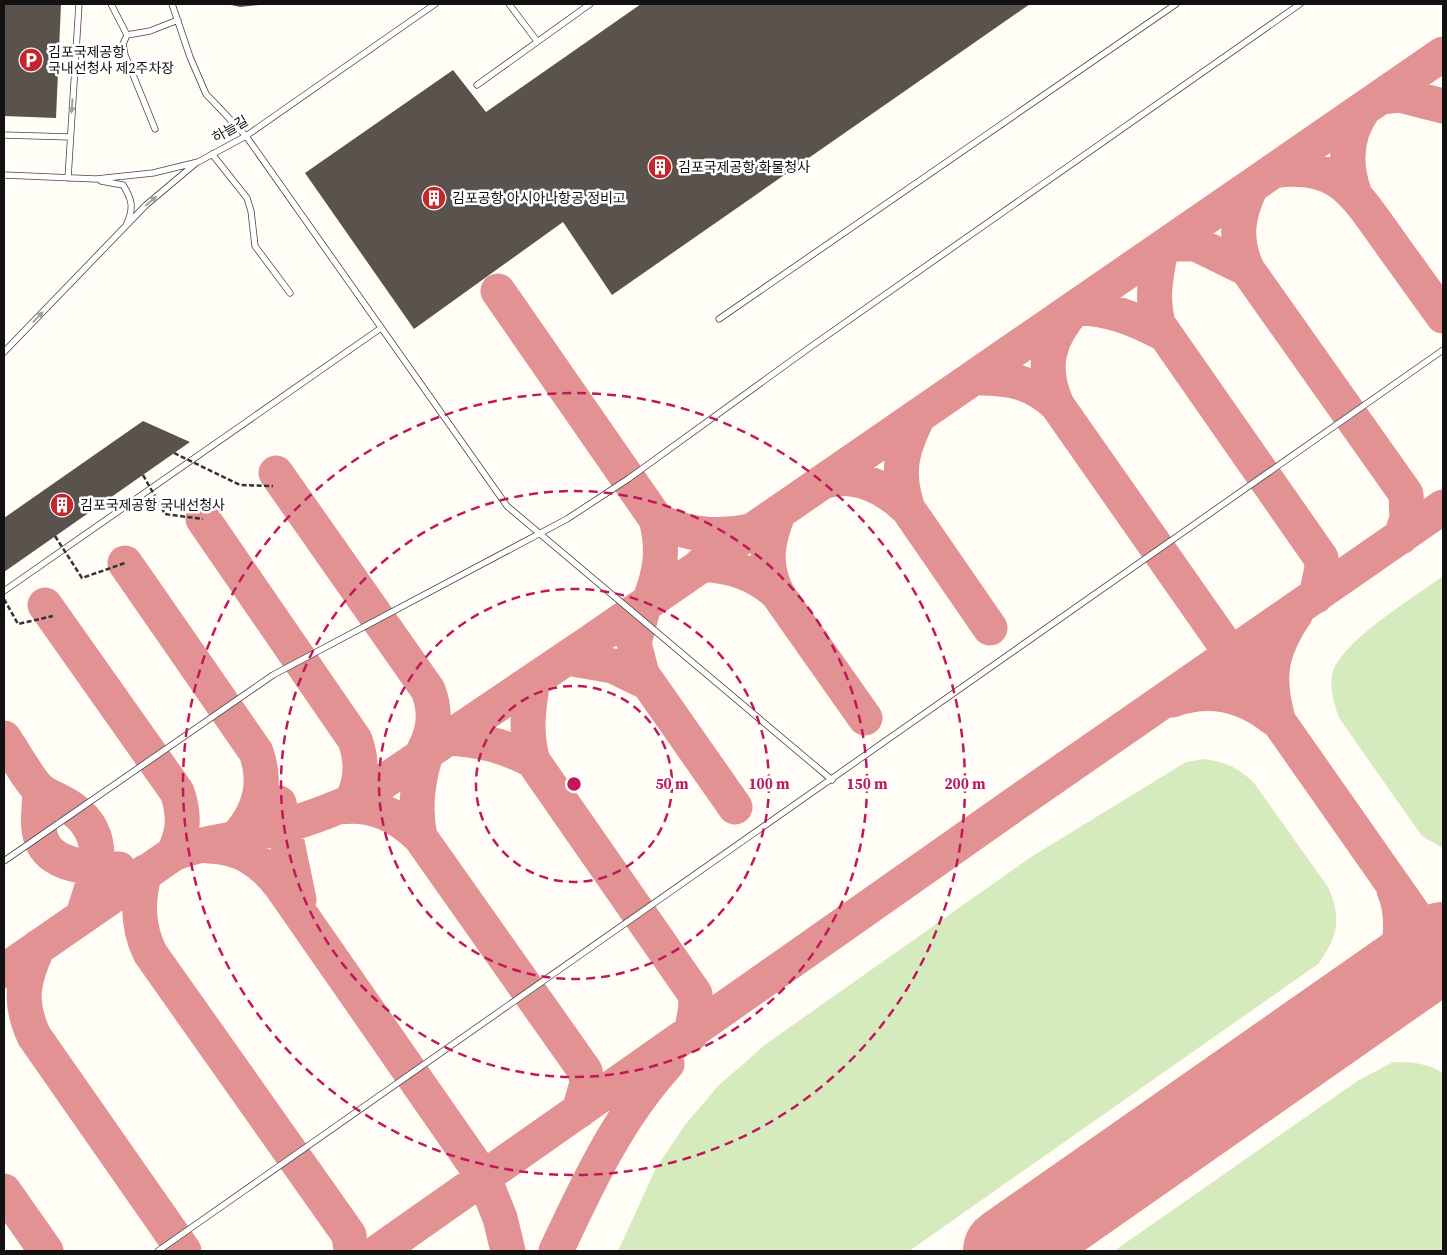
<svg xmlns="http://www.w3.org/2000/svg" width="1447" height="1255" font-family="'Source Serif 4','Noto Sans KR',serif">
	<style>
		.green { fill: #d5ebbd }
		.lines { fill: none; stroke-linecap: round; stroke-linejoin: round }
		.taxiway { stroke: #e29292; stroke-width: 35 }
		.runway { stroke: #e29292; stroke-width: 88 }
		.building { fill: #5a524d }
		.service-casing { stroke: #444; stroke-width: 7 }
		.path { stroke: #333; stroke-width: 2.5; stroke-dasharray: 5 2.5; stroke-linecap: butt }
		.service { stroke: #fff; stroke-width: 5.5 }
		.path-bridge { stroke: #333; stroke-width: 2.5; stroke-dasharray: 5 2.5; stroke-linecap: butt }
		.oneway { fill: #a0a0a0 }
		.ring { fill: none; stroke: #c2185b; stroke-width: 2.5; stroke-dasharray: 9 6 }
		.labels { text-anchor: middle; dominant-baseline: central; stroke-width: 5; stroke-linejoin: round; paint-order: stroke }
		.poi-label { font-size: 14px; fill: #111; stroke: #fff; text-anchor: start }
		.street-label { font-size: 14px; fill: #111; stroke: #fff }
		.centre { fill: #c2185b; stroke: #fff; stroke-width: 2.5 }
		.ring-label { font-size: 15px; text-anchor: middle; font-weight: bold; fill: #c2185b; stroke: #fff; stroke-width: 5; stroke-linejoin: round; paint-order: stroke }
	</style>
	<rect width="100%" height="100%" fill="#fffdf5"/>
	<!-- green -->
	<path class="green" d="M 1443,576 L 1443,848 L 1422,836 L 1339,718 C 1334,703 1327,682 1335,666 C 1353,634 1413,598 1443,576 Z
		M 1204,759 C 1226,762 1239,768 1254,783 L 1328,887 C 1342,918 1338,937 1318,964 L 909,1251 L 618,1251 L 656,1168 L 685,1125 L 718,1086 L 766,1044 L 1031,857 L 1186,762 Z
		M 1393,1062 C 1411,1062 1428,1063 1443,1073 L 1443,1251 L 1114,1251 L 1359,1080 Z"/>
	<g class="lines">
		<!-- taxiway -->
		<path class="taxiway" d="M 1381,97 L 1400,95 L 1443,106
			M 1273,171 C 1339,161 1355,194 1389,241 C 1407,266 1425,291 1443,316
			M 1251,187 C 1237,216 1234,239 1247,269 L 1406,494 L 1407,518 L 1401,537
			M 1354,192 C 1344,163 1345,135 1364,109
			M 1168,244 L 1196,244 L 1247,269
			M 1161,249 C 1156,276 1151,297 1158,324 L 1321,558 L 1322,568 L 1316,596
			M 498,291 L 656,519 C 664,548 661,573 649,601
			M 1162,333 C 1135,319 1106,307 1075,308 C 1048,338 1040,367 1057,405 L 1443,956
			M 973,378 C 1006,377 1032,381 1057,405
			M 919,415 C 902,449 895,471 908,509 L 990,628
			M 276,473 L 428,690 C 438,716 433,736 419,759
			M 822,482 C 854,471 885,487 908,509
			M 779,512 C 767,541 763,564 777,593 L 865,718
			M 203,519 L 355,740 C 363,762 362,782 351,802
			M 656,519 C 683,535 719,538 750,531
			M 125,563 L 256,752 C 268,785 259,814 235,839
			M 702,564 C 731,566 755,573 777,593
			M 45,605 L 177,792 C 185,815 184,833 173,854
			M 644,605 L 634,643 L 642,674 L 735,807
			M 567,658 L 613,666 L 646,682
			M 533,681 C 528,708 525,735 533,761 L 695,994 L 696,1007 L 691,1034
			M 1172,700 C 1208,687 1243,694 1273,718
			M 1277,715 C 1266,674 1272,648 1296,613
			M 4,738 C 12,749 31,784 41,791 C 51,798 64,802 74,810 C 111,838 95,878 83,915
			M 449,738 C 480,740 506,746 533,761
			M 426,754 C 417,782 414,808 420,837 L 585,1071 L 587,1083 L 579,1111
			M 40,790 C 40,805 36,824 41,838 C 49,867 94,869 119,869
			M 279,803 L 299,900
			M 340,807 C 373,803 397,815 420,837
			M 209,846 C 241,847 262,861 281,886 L 484,1178 L 500,1218 L 508,1251
			M 145,872 C 137,900 137,926 150,953 L 349,1235 L 351,1251
			M 38,947 C 23,980 18,1001 34,1036 L 184,1251
			M 4,971 L 173,854 C 194,845 215,843 237,838 C 282,828 323,816 364,795 L 589,643 L 1443,54
			M 1357,1007 C 1367,998 1380,989 1387,977 C 1402,952 1405,917 1394,890
			M 4,1191 L 46,1251
			M 379,1251 L 1015,804 L 1443,507
			M 556,1251 C 587,1185 617,1119 667,1064"/>
		<!-- runway -->
		<path class="runway" d="M 1007,1251 L 1443,946"/>
	</g>
	<!-- building -->
	<path class="building" d="M 4,4 L 61,4 L 56,118 L 4,116 Z
		M 227,4 L 259,4 L 259,5 L 240,7 Z
		M 641,4 L 1030,4 L 612,295 L 563,222 L 414,329 L 305,173 L 453,70 L 486,112 Z
		M 143,421 L 190,442 L 4,572 L 4,518 Z"/>
	<g class="lines">
		<!-- service casing -->
		<g class="service-casing">
			<path id="service" d="M 111,4 L 127,35
				M 172,4 L 190,57 L 206,94 L 246,136 L 507,506 L 832,780
				M 509,4 L 537,41
				M 477,85 L 590,4
				M 155,129 L 125,55 L 123,44 L 127,35 L 150,31 L 178,20
				M 4,135 L 70,137
				M 212,154 L 247,198 L 251,211 L 255,246 L 290,293
				M 4,175 L 96,179 L 153,173 L 198,162 L 246,136 L 435,4
				M 68,178 L 79,4
				M 101,181 L 123,185 C 132,199 134,208 127,223
				M 719,319 L 1176,4
				M 4,352 L 146,205 L 196,163
				M 4,591 L 381,328
				M 4,861 L 273,675 L 567,519 L 628,479 L 809,348 L 1300,4
				M 158,1251 L 1443,350"/>
		</g>
		<!-- path -->
		<path class="path" d="M 4,599 L 18,624 L 53,616"/>
		<!-- service -->
		<use href="#service" class="service"/>
		<!-- path-bridge -->
		<path class="path-bridge" d="M 174,453 L 240,485 L 273,486
			M 143,475 L 165,514 L 203,519
			M 55,536 L 82,578 L 125,563"/>
	</g>
	<!-- one-way arrows -->
	<defs><path id="oneway-solid" d="M-6-.8H1V-3.2L6.5 0L1 3.2V.8H-6Z" transform="scale(1.25)"/></defs>
	<g class="oneway">
		<use href="#oneway-solid" transform="translate(72 106) rotate(94)"/>
		<use href="#oneway-solid" transform="translate(151 201) rotate(-41)"/>
		<use href="#oneway-solid" transform="translate(38 317) rotate(-46)"/>
	</g>
	<!-- distance rings -->
	<g class="ring">
		<circle cx="574" cy="784" r="98"/>
		<circle cx="574" cy="784" r="195"/>
		<circle cx="574" cy="784" r="293"/>
		<circle cx="574" cy="784" r="391"/>
	</g>
	<!-- icons -->
	<defs>
		<g id="parking-disc" transform="scale(1.25)"><circle r="9.5" fill="#c4262e" stroke="#fff"/><path d="M-3.5-5.5H1a3.5 3.5 0 0 1 0 7H-1V5.5H-3.5ZM-1-3.4V-.6H.8a1.4 1.4 0 0 0 0-2.8Z" fill="#fff"/></g>
		<g id="building-disc" transform="scale(1.25)"><circle r="9.5" fill="#c4262e" stroke="#fff"/><path d="M-4-6H4V6H1V3H-1V6H-4ZM-2.5-4.3h1.7v1.8h-1.7ZM.8-4.3h1.7v1.8H.8ZM-2.5-1h1.7V.8h-1.7ZM.8-1h1.7V.8H.8Z" fill="#fff"/></g>
	</defs>
	<g fill-rule="evenodd">
		<use href="#parking-disc" x="31" y="60"/>
		<use href="#building-disc" x="660" y="167"/>
		<use href="#building-disc" x="434" y="198"/>
		<use href="#building-disc" x="62" y="505"/>
	</g>
	<g class="labels">
		<!-- poi labels -->
		<g class="poi-label">
			<text x="48" y="52">김포국제공항<tspan x="48" dy="16">국내선청사 제2주차장</tspan></text>
			<text x="678" y="167">김포국제공항 화물청사</text>
			<text x="452" y="198">김포공항 아시아나항공 정비고</text>
			<text x="80" y="505">김포국제공항 국내선청사</text>
		</g>
		<!-- street labels -->
		<g class="street-label">
			<text transform="translate(230 129) rotate(-30)">하늘길</text>
		</g>
	</g>
	<circle cx="574" cy="784" r="8" class="centre"/>
	<g class="ring-label">
		<text x="672" y="789">50 m</text>
		<text x="769" y="789">100 m</text>
		<text x="867" y="789">150 m</text>
		<text x="965" y="789">200 m</text>
	</g>
	<!-- border -->
	<rect width="1447" height="1255" fill="none" stroke="#111111" stroke-width="10"/>
</svg>
